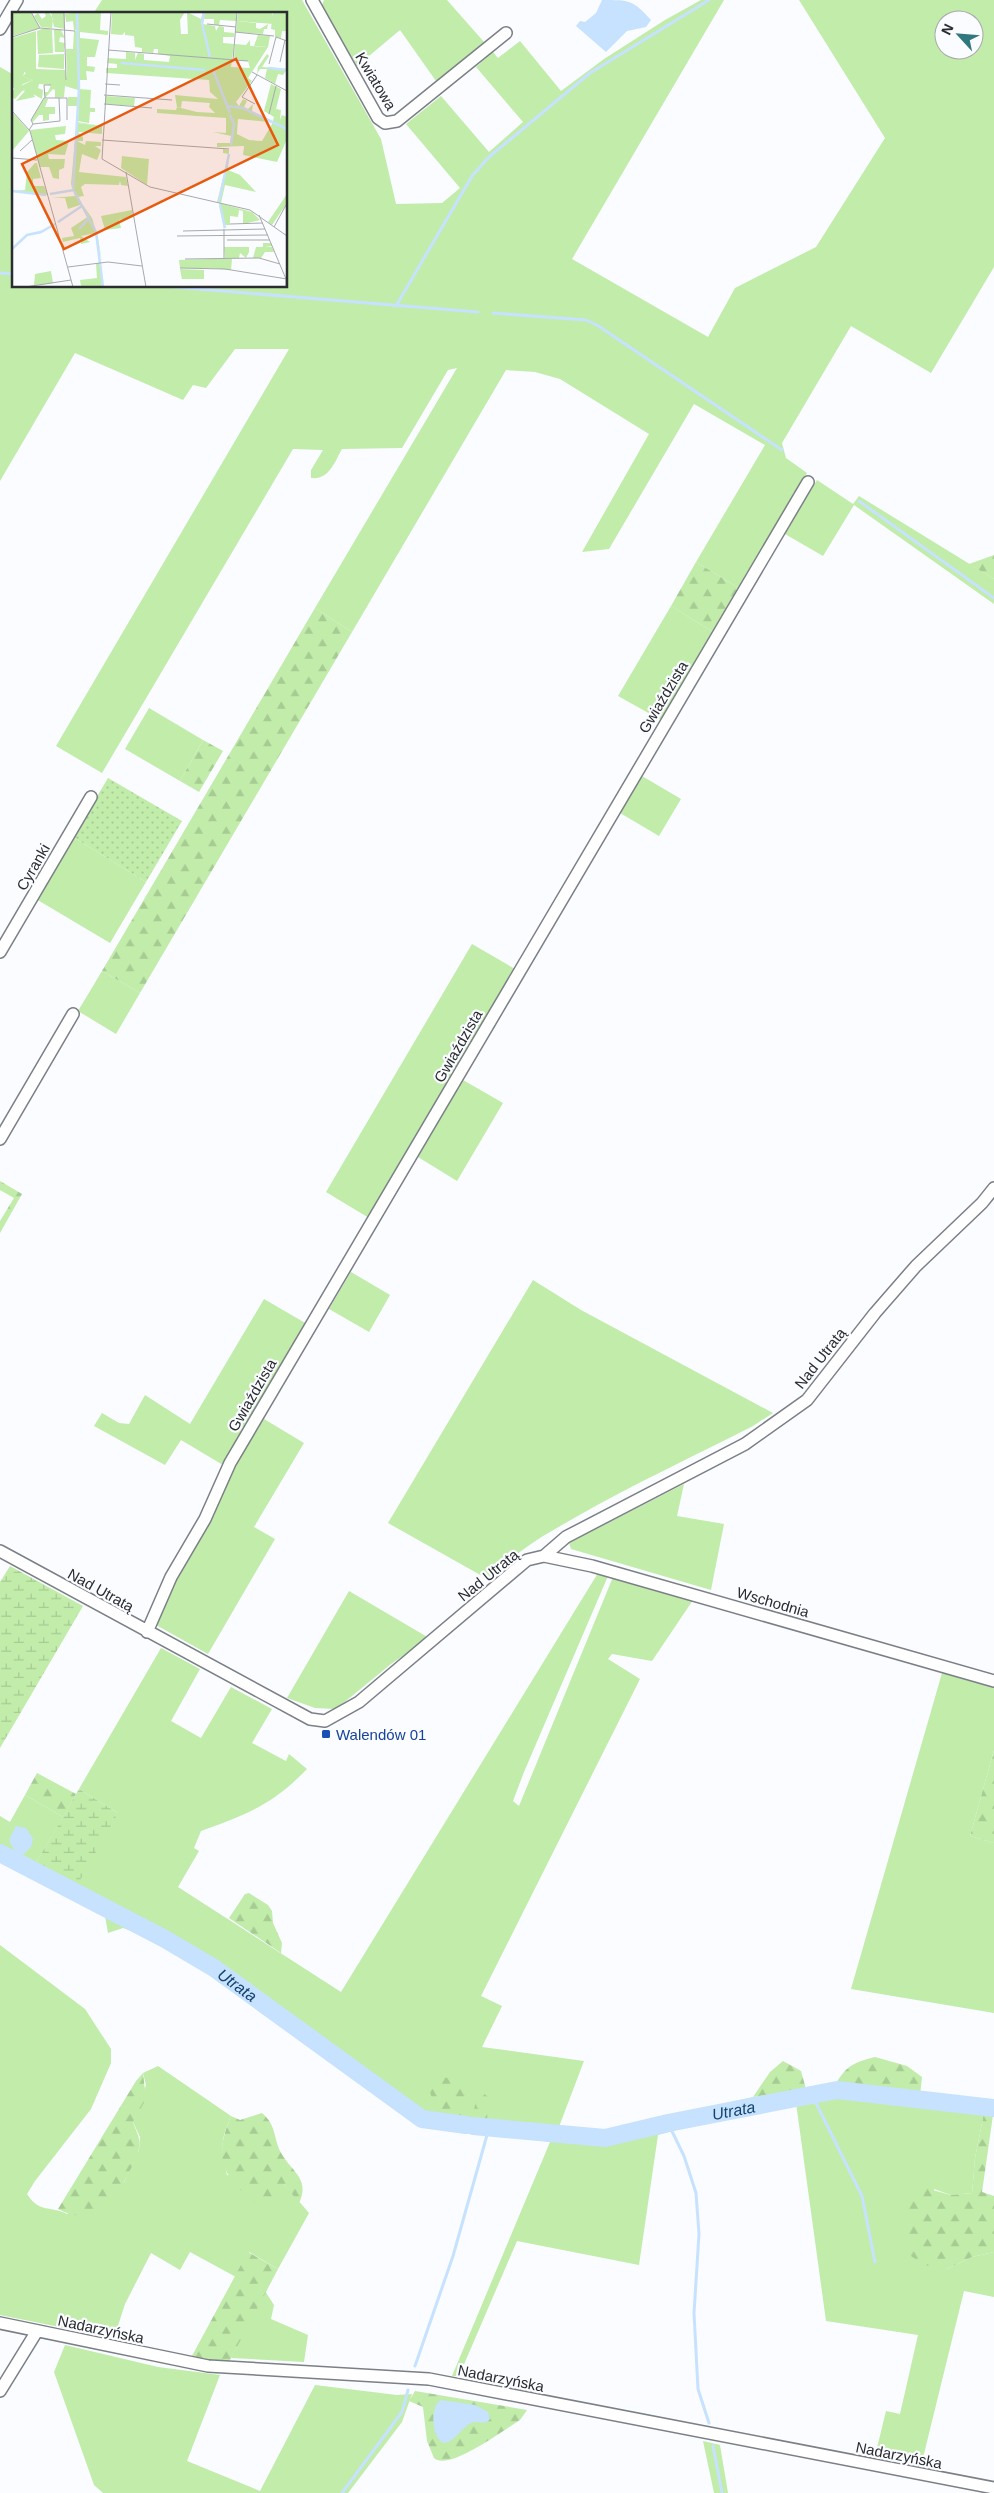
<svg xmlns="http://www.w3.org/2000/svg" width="994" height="2493" font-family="Arial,sans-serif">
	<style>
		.green { fill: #c1ecaa; fill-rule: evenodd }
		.forest { fill: url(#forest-firs) }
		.wetland { fill: url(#wetland-marsh) }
		.garden { fill: url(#garden-dots) }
		.water { fill: #c7e2fe }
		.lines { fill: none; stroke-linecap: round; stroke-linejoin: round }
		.stream { stroke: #c7e2fe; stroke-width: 3 }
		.river { stroke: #c7e2fe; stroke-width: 18 }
		.minor-casing { stroke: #7b7f86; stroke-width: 14 }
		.minor { stroke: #fff; stroke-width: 11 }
		.transit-dot { fill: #1a4fb4; stroke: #fafcff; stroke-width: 2 }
		.labels { text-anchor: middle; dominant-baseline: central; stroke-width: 4.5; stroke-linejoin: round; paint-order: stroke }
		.street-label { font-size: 15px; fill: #2a2c2f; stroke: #fafcff }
		.transit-label { font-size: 15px; fill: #164399; stroke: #fafcff; text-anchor: start }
		.water-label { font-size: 16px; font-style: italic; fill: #13446f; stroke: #fafcff }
		.inset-river { fill: none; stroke: #c7e2fe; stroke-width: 2.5 }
		.inset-road { fill: none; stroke: #a7a9ac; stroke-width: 1 }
		.view { fill: #e8590c; fill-opacity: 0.15; stroke: #e8590c; stroke-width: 2.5 }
		.inset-edge { fill: none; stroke: #2a2c2f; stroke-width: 2.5 }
	</style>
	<defs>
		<pattern id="forest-firs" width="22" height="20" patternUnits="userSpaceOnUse" patternTransform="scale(1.25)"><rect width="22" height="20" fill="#c1ecaa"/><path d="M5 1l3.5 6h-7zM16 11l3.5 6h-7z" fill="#a6cb93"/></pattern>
		<pattern id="wetland-marsh" width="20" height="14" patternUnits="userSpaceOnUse" patternTransform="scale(1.25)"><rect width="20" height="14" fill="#c1ecaa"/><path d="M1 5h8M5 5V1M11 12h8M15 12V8" fill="none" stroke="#a6cb93"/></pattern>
		<pattern id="garden-dots" width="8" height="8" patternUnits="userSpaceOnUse" patternTransform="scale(1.25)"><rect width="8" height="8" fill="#c1ecaa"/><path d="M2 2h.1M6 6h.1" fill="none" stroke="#a6cb93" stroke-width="1.8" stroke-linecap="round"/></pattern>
	</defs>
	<rect width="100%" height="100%" fill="#fafcff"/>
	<!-- green -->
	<path class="green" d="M 102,0 L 302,0 L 381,139 L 396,204 L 442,203 L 460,188 L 406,124 L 441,96 L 489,152 L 523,122 L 476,67 L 493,52 L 498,58 L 520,41 L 561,91 L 604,59 L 665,20 L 701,0 L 724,0 L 572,259 L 708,337 L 735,288 L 816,247 L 885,138 L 799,0 L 994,0 L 994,267 L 931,373 L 851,326 L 782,443 L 786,458 L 807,473 L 739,588 L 696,562 L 765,445 L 694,404 L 609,549 L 582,552 L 649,434 L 560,379 L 535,372 L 506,370 L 352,632 L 315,608 L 457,368 L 448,370 L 402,448 L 342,449 C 334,463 329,480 311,478 L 311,470 L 323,450 L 293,449 L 102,773 L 56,746 L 289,349 L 235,349 L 206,388 L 193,385 L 183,400 L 75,353 L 0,481 L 0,67 L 14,75 L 14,286 L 286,286 L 286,14 L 93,14 ZM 944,20 L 974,20 L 974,50 L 944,50 Z
		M 324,0 L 447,0 L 484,42 L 436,81 L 400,30 L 357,66 L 322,5 Z
		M 817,480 L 853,504 L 859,496 L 994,579 L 994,604 L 854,505 L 823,556 L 785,534 Z
		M 671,606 L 713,632 L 661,720 L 618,696 Z
		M 149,708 L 203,740 L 180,781 L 125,749 Z
		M 642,776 L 681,799 L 659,836 L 620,813 Z
		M 73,837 L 146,882 L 110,943 L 36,899 Z
		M 472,944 L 515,969 L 369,1218 L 326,1192 Z
		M 102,971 L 140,993 L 116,1034 L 78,1011 Z
		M 463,1080 L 503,1103 L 457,1181 L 418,1157 Z
		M 351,1272 L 390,1295 L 369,1332 L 329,1309 Z
		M 533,1280 L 581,1310 L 773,1413 L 753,1426 C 694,1456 634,1484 576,1517 C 546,1534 512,1552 491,1581 L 388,1523 Z
		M 264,1299 L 307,1324 L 223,1465 L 181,1440 L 165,1465 L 94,1426 L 102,1413 L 119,1423 L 129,1424 L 145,1395 L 190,1424 Z
		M 264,1419 L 304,1443 L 254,1527 L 275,1539 L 208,1654 L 156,1625 L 163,1603 L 240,1457 Z
		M 684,1484 L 677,1516 L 724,1524 L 711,1590 L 571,1549 L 569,1543 Z
		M 598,1573 L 608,1576 L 524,1772 L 513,1801 L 519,1806 L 613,1577 L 693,1600 L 652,1661 L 612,1654 L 608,1659 L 640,1679 L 481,1996 L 502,2006 L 482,2047 L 584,2061 L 557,2132 L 603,2132 L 753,2097 L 830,2085 L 994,2105 L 994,2115 L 984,2113 L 975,2158 L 972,2193 L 951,2195 L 934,2189 L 947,2269 L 972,2257 L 994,2252 L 994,2297 L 964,2291 L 921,2466 L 875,2456 L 886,2411 L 900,2414 L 918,2335 L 826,2321 L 796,2103 L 736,2114 L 658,2135 L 639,2265 L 517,2241 L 459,2376 L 452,2376 L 550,2142 L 420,2122 L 211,1973 L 144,1935 L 123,1928 L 108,1933 L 105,1916 L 0,1858 L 0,1816 L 10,1822 L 25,1795 L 63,1817 L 33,1868 L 118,1813 L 79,1789 L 161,1648 L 200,1669 L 171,1721 L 201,1738 L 231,1687 L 272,1709 L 252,1743 L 286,1761 L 289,1754 L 307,1769 C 272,1805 248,1814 201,1831 L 194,1848 L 199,1851 L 178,1887 L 341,1992 Z
		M 349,1591 L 429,1638 L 391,1664 L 336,1709 L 315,1708 L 287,1698 Z
		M 942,1673 L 994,1688 L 994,1750 L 970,1836 L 994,1843 L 994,2013 L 851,1989 Z
		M 0,1945 L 85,2009 L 111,2049 L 111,2063 L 91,2109 L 35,2181 L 27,2194 C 40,2214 50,2205 67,2214 L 124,2182 L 139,2150 L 140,2137 L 133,2122 L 146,2085 L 143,2073 L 158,2066 L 231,2116 C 220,2141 221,2150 227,2175 L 284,2184 L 309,2213 L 278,2269 L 249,2252 L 236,2277 L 190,2252 L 180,2270 L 151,2253 L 125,2304 L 114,2338 L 0,2315 Z
		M 265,2291 L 274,2305 L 271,2319 L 308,2335 L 304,2362 L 231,2358 Z
		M 65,2345 L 158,2367 L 220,2375 L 187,2461 L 260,2491 L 315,2385 L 397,2395 L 412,2394 L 402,2422 L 348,2493 L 103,2493 L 94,2485 L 54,2372 Z
		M 703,2441 L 720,2445 L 728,2493 L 714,2493 Z"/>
	<!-- forest -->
	<path class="forest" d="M 994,555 L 994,579 L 969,564 Z
		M 696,562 L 739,588 L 713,632 L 671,606 Z
		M 315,608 L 352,632 L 140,993 L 102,971 Z
		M 203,740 L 223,751 L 199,792 L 180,781 Z
		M 0,1181 L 22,1194 L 0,1233 L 0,1221 L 14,1198 L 0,1190 Z
		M 994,1750 L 994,1843 L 970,1836 Z
		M 37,1773 L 76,1794 L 63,1817 L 25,1795 Z
		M 249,1893 L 268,1905 L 272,1911 L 273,1923 L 282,1943 L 281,1953 L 229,1918 L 245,1894 Z
		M 875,2057 L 907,2066 L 922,2077 L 920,2095 L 835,2085 C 847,2065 853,2063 875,2057 Z
		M 783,2061 L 801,2071 L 806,2089 L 753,2097 L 770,2072 Z
		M 143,2073 L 146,2099 L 133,2122 C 136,2132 141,2137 139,2148 C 138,2156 133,2165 129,2172 C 115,2201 92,2228 58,2209 L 136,2081 Z
		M 439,2075 L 472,2087 L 466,2121 C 461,2120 454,2121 450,2118 C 437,2112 426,2092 430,2079 Z
		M 478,2089 L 488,2097 L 487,2123 L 472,2121 Z
		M 262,2113 C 276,2125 273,2135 280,2151 C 290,2171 311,2178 299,2203 L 284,2184 L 268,2213 C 230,2182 209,2168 231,2116 L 240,2120 Z
		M 984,2113 L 993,2115 L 982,2192 L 994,2196 L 994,2252 L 972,2257 L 947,2269 L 924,2265 L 911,2256 L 904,2239 L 907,2213 L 913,2198 L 925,2188 L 951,2195 L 972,2193 L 975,2158 Z
		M 248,2252 L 278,2269 L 228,2364 L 192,2356 Z
		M 415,2391 L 527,2410 L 520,2420 C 505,2429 448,2472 434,2458 L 427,2441 L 423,2407 L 409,2401 Z"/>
	<!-- wetland -->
	<path class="wetland" d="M 10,1566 L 83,1606 L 0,1748 L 0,1582 Z
		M 79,1789 L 118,1813 L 75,1889 L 33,1868 Z"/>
	<!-- garden -->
	<path class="garden" d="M 108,778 L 182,821 L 146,882 L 73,837 Z"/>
	<!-- water -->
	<path class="water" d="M 602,0 C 630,0 633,0 651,20 L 646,27 L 627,31 L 606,52 L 576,26 L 580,21 L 585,22 L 596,13 Z
		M 16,1826 L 26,1828 L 33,1839 L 31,1847 L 23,1855 L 14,1850 L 9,1840 Z
		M 441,2400 L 475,2405 L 488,2412 L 490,2419 L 487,2422 C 483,2423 478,2422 474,2422 C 462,2425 455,2443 443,2443 C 431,2436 430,2406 441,2400 Z"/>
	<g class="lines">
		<!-- stream -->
		<path class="stream" d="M 0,273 L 14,274
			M 161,286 L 478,312
			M 396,306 L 472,176 L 489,157 L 590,73 L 709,0
			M 493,313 L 586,320 L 597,325 L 782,450
			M 859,501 L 994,598
			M 812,2095 L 862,2196 L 875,2262
			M 668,2123 L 684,2156 L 696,2193 L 699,2234 L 694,2313 L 698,2389 L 709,2423
			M 415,2366 L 453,2256 L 489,2128
			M 713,2446 L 722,2493
			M 342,2493 L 402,2412 L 408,2390"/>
		<!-- river -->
		<g class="river">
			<path id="s1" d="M 0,1853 L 165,1939 L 214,1968 L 422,2119 L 466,2125"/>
			<path id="s2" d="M 473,2126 L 605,2138 L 668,2123 L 837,2090 L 994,2108"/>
		</g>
		<!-- minor casing -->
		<g class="minor-casing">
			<path id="minor" d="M 312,0 L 378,118 L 385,123 L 397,121 L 506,33
				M 0,29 L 17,0
				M 0,952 L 91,797
				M 0,1139 L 73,1014
				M 0,1551 L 310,1719 L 325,1721 L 359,1702 L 527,1560 L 544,1556 L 566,1537 L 745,1444 L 807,1400 L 875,1313 L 916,1266 L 982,1203 L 994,1188
				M 544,1556 L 592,1566 L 994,1681
				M 147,1632 L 171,1577 L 205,1519 L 230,1463 L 808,482
				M 0,2323 L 208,2366 L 429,2379 L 994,2488
				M 0,2391 L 37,2331"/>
		</g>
		<!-- minor -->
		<use href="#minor" class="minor"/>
	</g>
	<!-- markers -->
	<rect class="transit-dot" x="321" y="1729" width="10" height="10" rx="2.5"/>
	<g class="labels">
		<!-- street labels -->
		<g class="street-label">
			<text transform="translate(376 81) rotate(59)">Kwiatowa</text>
			<text transform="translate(663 697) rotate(-59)">Gwiaździsta</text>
			<text transform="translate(33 867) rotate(-60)">Cyranki</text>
			<text transform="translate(458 1046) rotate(-60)">Gwiaździsta</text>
			<text transform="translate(820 1358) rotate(-52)">Nad Utratą</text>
			<text transform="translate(252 1395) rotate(-60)">Gwiaździsta</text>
			<text transform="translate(488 1575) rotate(-39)">Nad Utratą</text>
			<text transform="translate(101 1590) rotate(29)">Nad Utratą</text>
			<text transform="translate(773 1602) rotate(16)">Wschodnia</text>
			<text transform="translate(101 2329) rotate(12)">Nadarzyńska</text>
			<text transform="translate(501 2378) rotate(11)">Nadarzyńska</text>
			<text transform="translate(899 2455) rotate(11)">Nadarzyńska</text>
		</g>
		<!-- transit labels -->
		<g class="transit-label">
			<text x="336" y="1734">Walendów 01</text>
		</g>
		<!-- water labels -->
		<g class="water-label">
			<text stroke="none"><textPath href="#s1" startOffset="272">Utrata</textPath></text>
			<text stroke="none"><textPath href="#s2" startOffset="264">Utrata</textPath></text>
		</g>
	</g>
	<!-- overview -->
	<g transform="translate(12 12)">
		<rect width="275" height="275" fill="#fafcff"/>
		<path d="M 32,0 L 37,0 L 41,7 L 40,16 L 29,15 L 22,4 L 26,1 L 30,7 L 34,4 ZM 39,0 L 52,0 L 53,17 L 42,15 ZM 65,0 L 67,18 L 80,7 L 79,1 L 89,0 L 88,18 L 96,19 L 96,23 L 68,20 L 68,26 L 87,28 L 83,45 L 75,45 L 75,54 L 83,55 L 82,60 L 74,59 L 75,68 L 68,68 L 65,110 L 90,114 L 66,111 L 66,120 L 71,125 L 71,129 L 65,129 L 73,133 L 74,129 L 89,130 L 89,134 L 83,134 L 89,138 L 85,148 L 70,142 L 67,160 L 114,165 L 116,174 L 109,173 L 108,169 L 107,173 L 73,172 L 69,175 L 72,184 L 65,185 L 80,206 L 86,226 L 90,250 L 84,221 L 69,224 L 78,230 L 69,232 L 68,226 L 51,230 L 50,226 L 62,224 L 59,216 L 77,204 L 73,199 L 68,193 L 56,197 L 53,186 L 39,186 L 63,184 L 59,172 L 66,94 L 56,94 L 56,85 L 66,85 L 66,78 L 53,74 L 52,85 L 43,86 L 43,78 L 41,77 L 33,86 L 32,80 L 36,80 L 39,73 L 27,72 L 26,76 L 31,78 L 30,87 L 12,77 L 3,87 L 0,85 L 1,78 L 21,68 L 10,65 L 14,61 L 0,51 L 0,26 L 24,19 L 24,57 L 53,58 L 55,69 L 54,37 L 61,37 L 62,19 L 67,19 L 62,18 L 61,9 L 54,10 L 53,2 ZM 100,0 L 173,0 L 168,8 L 169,22 L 176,22 L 175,0 L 189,7 L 191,0 L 225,0 L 224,9 L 208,8 L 207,13 L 202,13 L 202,7 L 192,7 L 191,12 L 203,14 L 204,19 L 207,14 L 212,15 L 212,20 L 222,21 L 222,25 L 211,25 L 211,31 L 222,32 L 219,55 L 238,56 L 236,49 L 222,47 L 223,32 L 234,33 L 238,28 L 238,34 L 256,35 L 236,66 L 240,69 L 224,90 L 227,94 L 231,87 L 235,89 L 232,95 L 236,97 L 241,92 L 240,99 L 260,112 L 262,105 L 252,99 L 259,72 L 269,77 L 264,97 L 269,98 L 268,108 L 270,103 L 275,105 L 275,127 L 265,150 L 231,143 L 232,134 L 205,135 L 205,131 L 218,131 L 219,124 L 201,120 L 214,121 L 214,106 L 185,104 L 185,100 L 203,101 L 197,95 L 198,91 L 170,89 L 169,96 L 165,95 L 163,83 L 206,87 L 198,80 L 197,68 L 94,61 L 94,56 L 105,56 L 105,52 L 95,51 L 96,46 L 114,47 L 114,40 L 123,41 L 123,48 L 126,41 L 132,42 L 132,48 L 157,50 L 158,44 L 146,42 L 146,37 L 142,37 L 141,41 L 130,40 L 130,36 L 123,35 L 122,24 L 113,23 L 113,20 L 110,23 L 99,22 ZM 226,107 L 256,110 L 260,112 L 250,129 L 237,128 L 225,122 ZM 261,0 L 275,0 L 274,19 L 270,19 L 269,26 L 263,25 L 263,18 L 259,17 ZM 225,9 L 244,11 L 244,16 L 248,17 L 256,12 L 255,17 L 252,17 L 251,22 L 224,20 ZM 32,16 L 40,18 L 41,41 L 26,42 L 25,19 ZM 42,18 L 49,18 L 53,26 L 48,25 L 47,30 L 53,31 L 52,40 L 43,40 ZM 52,42 L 52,57 L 26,55 L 27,43 ZM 255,42 L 257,44 L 250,55 L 275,57 L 271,63 L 266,62 L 263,72 L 253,66 L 255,57 L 248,57 L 245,62 L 246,55 ZM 93,84 L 123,86 L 122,94 L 93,92 ZM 54,114 L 53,122 L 43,123 L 44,128 L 57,129 L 53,143 L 36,142 L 37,147 L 53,147 L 52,156 L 47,158 L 47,167 L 41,166 L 37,155 L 28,155 L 18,118 ZM 211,137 L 217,138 L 216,158 L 228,163 L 244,180 L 213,173 L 209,191 L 205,190 L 217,142 L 211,141 ZM 110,144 L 137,147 L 135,173 L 109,156 ZM 23,151 L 25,151 L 29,166 L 21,167 L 21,174 L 32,174 L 36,183 L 0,179 L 13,178 L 15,160 ZM 275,182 L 275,191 L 260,213 L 256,210 ZM 207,191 L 240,200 L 248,208 L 231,212 L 231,199 L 227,198 L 226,205 L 218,204 L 218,213 L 213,213 L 212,217 ZM 120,198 L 121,205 L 107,208 L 109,216 L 93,218 L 89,204 ZM 251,231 L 259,231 L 260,234 L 253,235 L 260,235 L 262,240 L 253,240 L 249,246 L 241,246 L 244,235 L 251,235 ZM 212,235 L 237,235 L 237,240 L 234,246 L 228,241 L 227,246 L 213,246 ZM 198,247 L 220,247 L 219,258 L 198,256 ZM 84,251 L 89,251 L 90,275 L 63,275 L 69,274 L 68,268 L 85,266 ZM 39,259 L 41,271 L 22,273 L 23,262 Z" fill="#c1ecaa" fill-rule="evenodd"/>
		<path d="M 226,0 L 260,0 L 262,9 L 266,7 L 263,17 L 262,12 L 225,9 ZM 246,23 L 258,24 L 256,35 L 242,34 ZM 0,51 L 13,57 L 11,65 L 21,68 L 11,72 L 5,80 L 0,74 ZM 18,76 L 23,85 L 4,89 L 13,79 L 9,78 ZM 32,87 L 36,87 L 33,95 L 43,95 L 43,102 L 37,102 L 37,108 L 31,109 L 31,103 L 27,103 L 21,110 L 19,108 ZM 165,95 L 185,100 L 185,104 L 145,101 L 145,97 L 164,98 ZM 198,247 L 198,256 L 168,256 L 167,248 ZM 168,257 L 192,258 L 192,267 L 170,267 Z" fill="#c1ecaa"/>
		<path d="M 65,0 L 80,0 L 80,9 L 73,19 L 67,19 ZM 67,77 L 79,78 L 78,96 L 83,96 L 83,100 L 78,100 L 77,111 L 66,109 ZM 65,111 L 90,114 L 90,122 L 66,120 Z" fill="#c1ecaa"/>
		<path d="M 0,0 L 19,0 L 28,16 L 0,24 ZM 0,100 L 17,119 L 0,139 Z" fill="#c1ecaa"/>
		<path class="inset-river" d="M 192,0 L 190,11 L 198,45M 109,51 L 193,58M 256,56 L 275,58M 201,58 L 218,101M 215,94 L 231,96 L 275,117M 218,103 L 222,112 L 219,133M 61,176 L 67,76 L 65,0M 61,177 L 84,220 L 91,275M 0,179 L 34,183M 38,182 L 62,178M 207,190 L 217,142M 208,193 L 213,216M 46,210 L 70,194M 67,217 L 78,205M 0,237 L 15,223 L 29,220 L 43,212"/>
		<path class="inset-road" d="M 19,0 L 28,16M 52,0 L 54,68M 99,0 L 90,147 L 138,175 L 238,198 L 275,224M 195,12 L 224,15M 223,20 L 262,24M 0,25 L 28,16 L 63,19M 96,38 L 236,49M 221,48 L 225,0M 268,50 L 273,28M 257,52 L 264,25 L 275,29M 240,60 L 275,79M 93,72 L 108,73M 92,83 L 160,88M 33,86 L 32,73 L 39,73M 92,92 L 140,96M 243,92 L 230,85 L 245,63M 0,99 L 18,119 L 61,275M 257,102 L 264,74M 21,112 L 48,109 L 47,86M 17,118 L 21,112 L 19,108 L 32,86 L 55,86 L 55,108M 90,128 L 217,137M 8,139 L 20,128M 0,146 L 25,148M 114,160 L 134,275M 247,203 L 274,267 L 274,275M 218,212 L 251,211M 262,215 L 274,193M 212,217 L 212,247M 171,219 L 253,217M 165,224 L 256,223M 215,228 L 258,228M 173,247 L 247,246 L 268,252M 56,255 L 96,250 L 130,254M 168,256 L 213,257 L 275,267M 13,275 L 59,268"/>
		<path class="view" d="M 224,47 L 266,133 L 52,237 L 10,152 Z"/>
		<rect width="275" height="275" class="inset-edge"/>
	</g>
	<!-- north arrow -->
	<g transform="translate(959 35) rotate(296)"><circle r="24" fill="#fafcff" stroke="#a7a9ac"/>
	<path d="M0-4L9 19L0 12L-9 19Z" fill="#30787f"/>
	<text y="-8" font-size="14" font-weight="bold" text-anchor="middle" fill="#2a2c2f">N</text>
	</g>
</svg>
